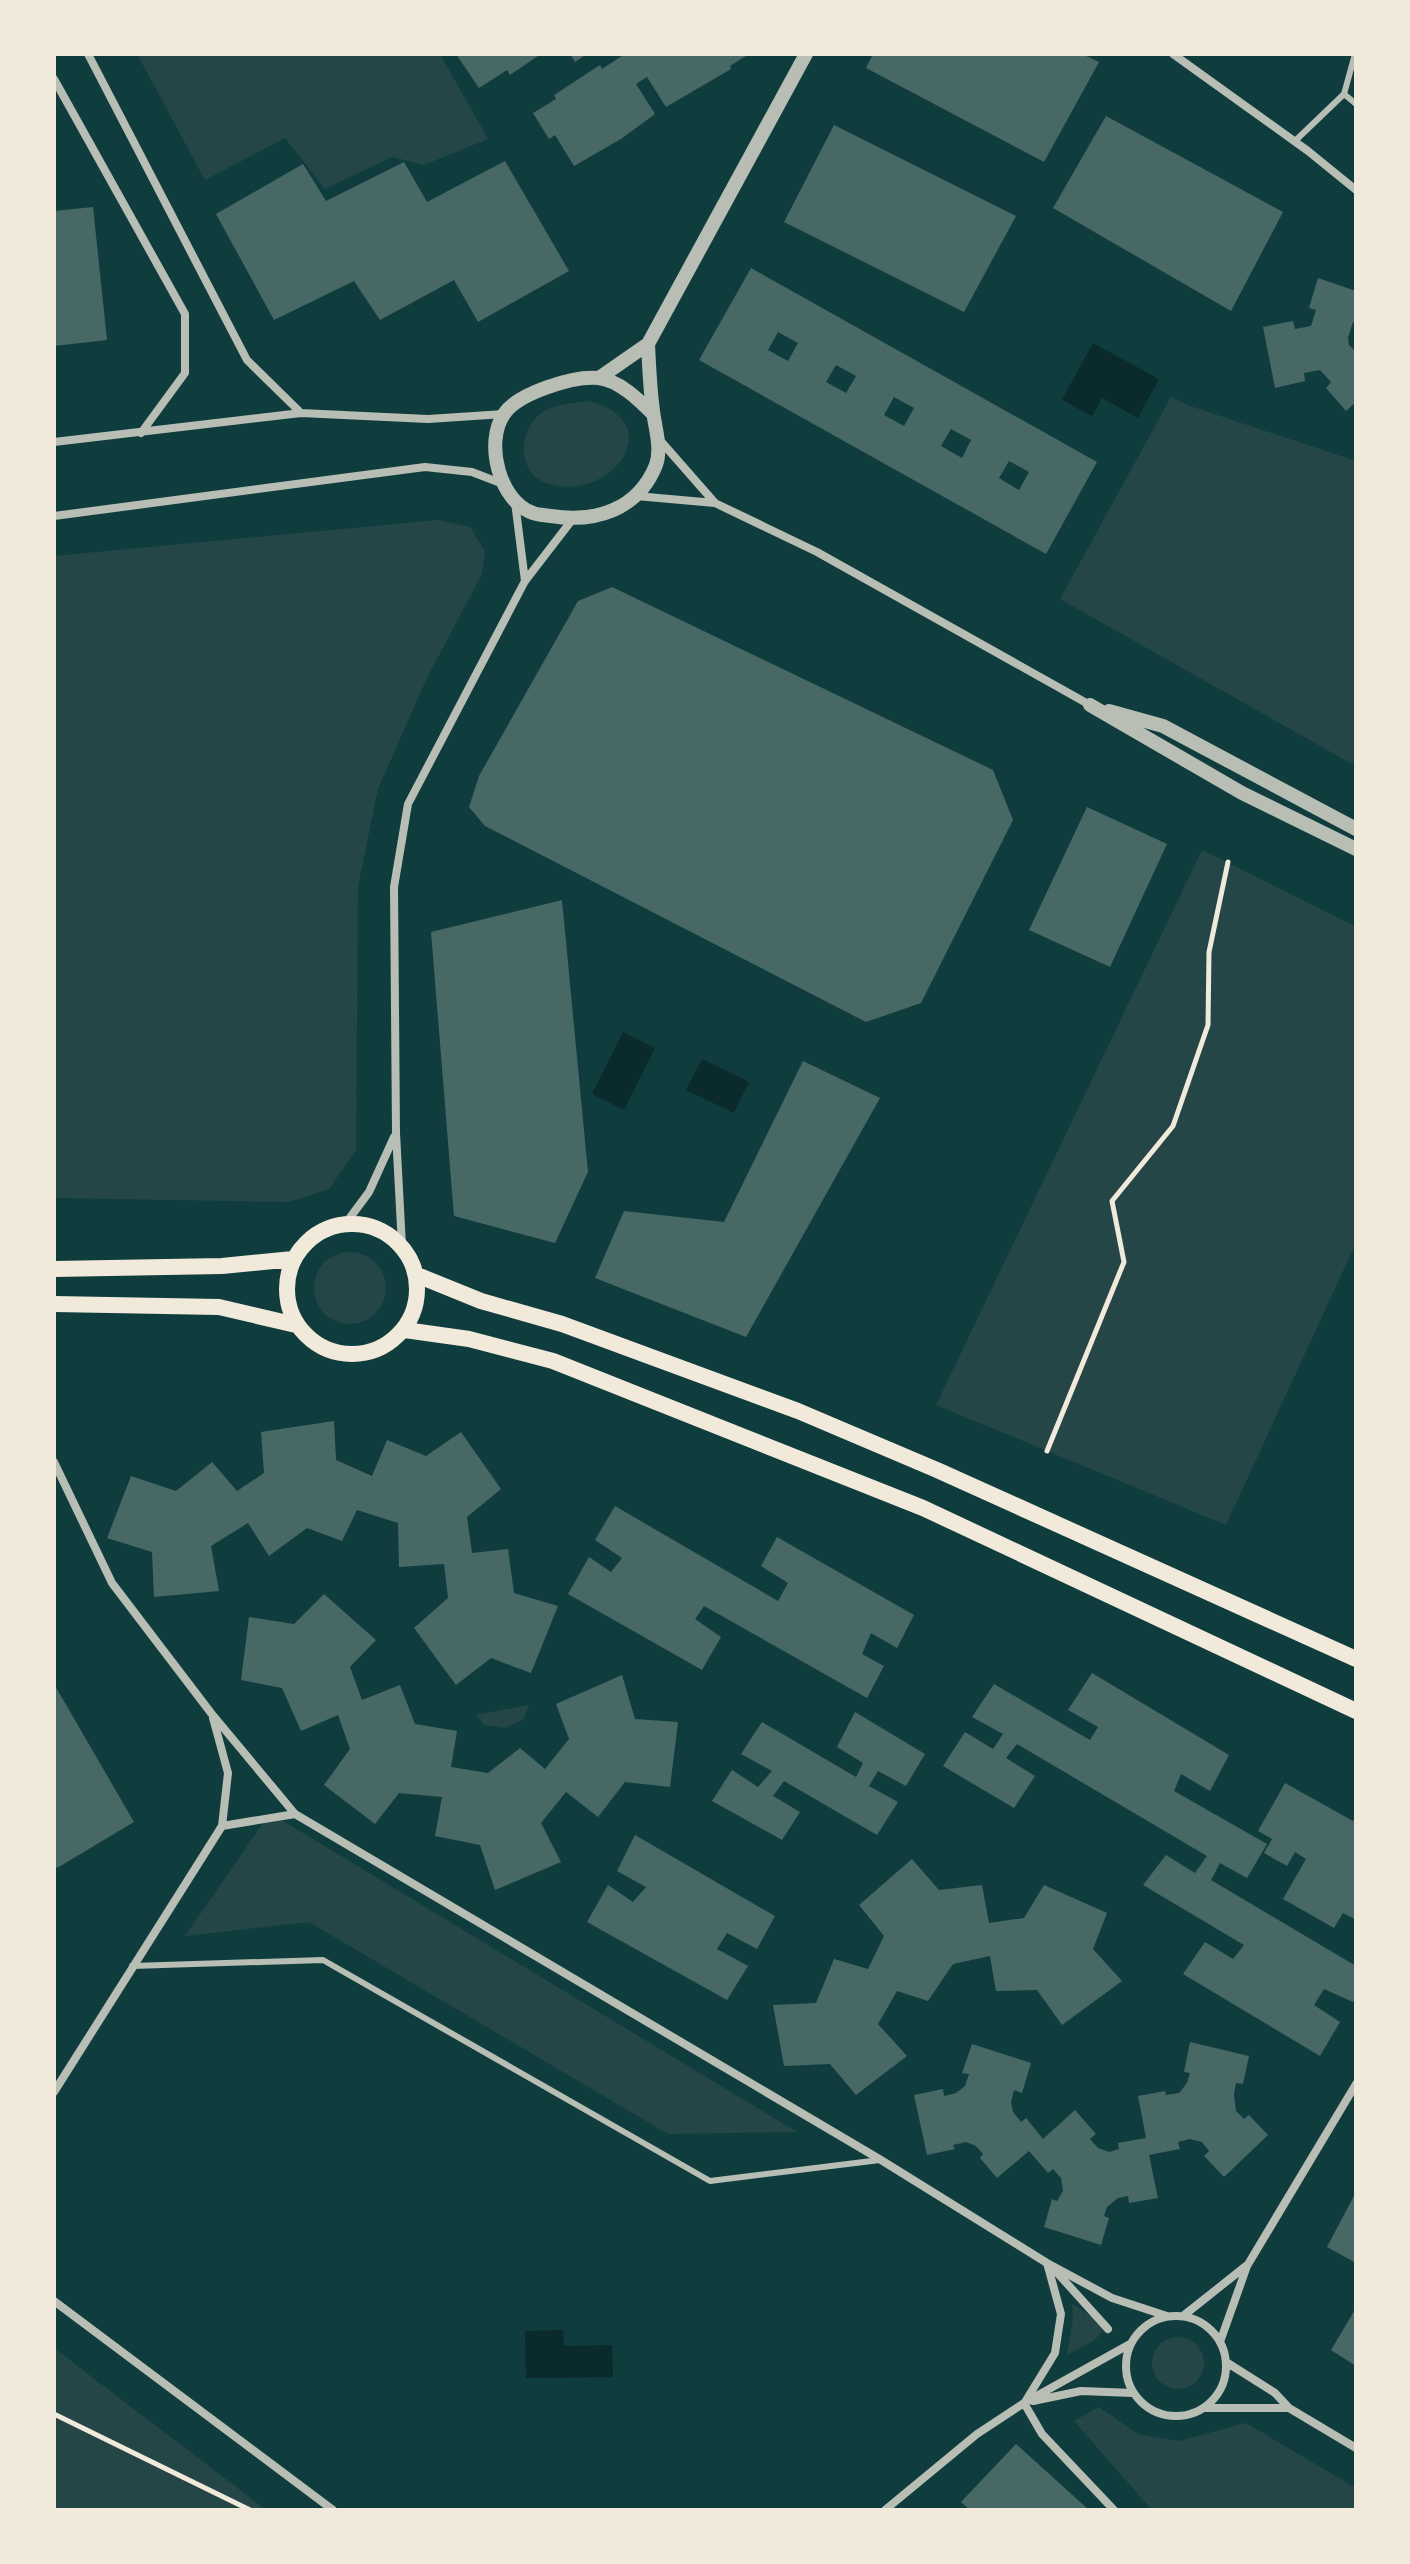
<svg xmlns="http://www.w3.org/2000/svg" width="1410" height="2564" font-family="Overpass,sans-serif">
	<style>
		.green { fill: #244646 }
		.water { fill: #0a2a2b }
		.building { fill: #486865; fill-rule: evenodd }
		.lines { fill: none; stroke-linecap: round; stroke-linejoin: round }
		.path { stroke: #f1e9da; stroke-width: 5 }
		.service { stroke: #b8beb3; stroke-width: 6 }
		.minor { stroke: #b8beb3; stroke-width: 8 }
		.tertiary { stroke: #b8beb3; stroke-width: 14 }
		.secondary { stroke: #f1e9da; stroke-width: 16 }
	</style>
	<rect width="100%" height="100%" fill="#0f3d3e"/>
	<!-- green -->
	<path class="green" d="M 137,54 L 440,54 L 488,139 L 424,165 L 392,157 L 325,189 L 285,138 L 205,180 Z
		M 1171,397 L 1190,406 L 1356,461 L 1356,754 L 1352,764 L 1060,599 Z
		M 588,401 C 676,423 604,510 542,481 C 515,468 520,423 546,410 C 557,404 575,403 588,401 Z
		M 438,520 L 470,527 L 485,551 L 482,574 L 426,680 L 378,789 L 358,886 L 356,1150 L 329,1189 L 289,1202 L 54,1198 L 54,556 Z
		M 1202,850 L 1356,927 L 1356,1243 L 1226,1525 L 936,1405 Z
		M314 1288a36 36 0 1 1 72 0a36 36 0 1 1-72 0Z
		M 529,1705 L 523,1720 L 504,1728 L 484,1725 L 476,1715 Z
		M 270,1813 L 797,2132 L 668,2134 L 309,1922 L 185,1936 Z
		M 1072,2304 C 1118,2329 1106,2335 1067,2355 L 1073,2319 Z
		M1152 2363a26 26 0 1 1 52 0a26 26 0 1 1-52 0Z
		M 54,2348 L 266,2510 L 54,2510 Z
		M 1099,2407 L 1138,2434 L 1179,2441 L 1246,2423 L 1356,2488 L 1356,2510 L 1152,2510 L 1074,2421 Z"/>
	<!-- water -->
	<path class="water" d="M 1093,343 L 1159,379 L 1138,418 L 1102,398 L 1092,416 L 1062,400 Z
		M 623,1032 L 655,1048 L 624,1110 L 592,1094 Z
		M 702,1059 L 749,1082 L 734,1113 L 686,1090 Z
		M 563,2330 L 564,2346 L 612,2345 L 613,2377 L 526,2378 L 525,2331 Z"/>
	<!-- building -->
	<path class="building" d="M 456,54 L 541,54 L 510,75 L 507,70 L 479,88 Z
		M 570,54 L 587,54 L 575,62 Z
		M 625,54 L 749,54 L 730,66 L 731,69 L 666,107 L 647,77 L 636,84 L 655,114 L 621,139 L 574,166 L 555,135 L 549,139 L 533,113 L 556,99 L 554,95 L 600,65 L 602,69 Z
		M 873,54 L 1082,54 L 1099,62 L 1044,162 L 866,68 Z
		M 1106,116 L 1283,212 L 1231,311 L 1053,208 Z
		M 834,125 L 1016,216 L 964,312 L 784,222 Z
		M 505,161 L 569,271 L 478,322 L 454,280 L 380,320 L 354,281 L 274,320 L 216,214 L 303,164 L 326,201 L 404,162 L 427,202 Z
		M 93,207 L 107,340 L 54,346 L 54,211 Z
		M 751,268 L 1097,462 L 1046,554 L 699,360 ZM 778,332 L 798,343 L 788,361 L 768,350 ZM 836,365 L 856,376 L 846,393 L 826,382 ZM 894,397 L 914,408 L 904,426 L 884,415 ZM 951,429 L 971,440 L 962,458 L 941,446 ZM 1009,461 L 1029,472 L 1019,490 L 999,478 Z
		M 1318,278 L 1356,291 L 1356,323 L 1353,322 L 1348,338 L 1349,345 L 1356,352 L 1356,402 L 1346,411 L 1326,388 L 1331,382 L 1320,370 L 1304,373 L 1305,381 L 1275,388 L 1263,327 L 1293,321 L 1295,329 L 1311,326 L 1316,310 L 1309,308 Z
		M 612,587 L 993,770 L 1013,820 L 921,1003 L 866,1022 L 485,826 L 469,807 L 479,776 L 578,601 Z
		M 1087,807 L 1167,844 L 1110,967 L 1029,930 Z
		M 562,900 L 588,1172 L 555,1243 L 454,1216 L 431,932 Z
		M 803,1061 L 880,1098 L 746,1337 L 595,1278 L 624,1211 L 724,1222 Z
		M 334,1421 L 336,1460 L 372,1476 L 387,1440 L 426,1456 L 461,1432 L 501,1489 L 467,1517 L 472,1553 L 508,1549 L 514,1593 L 558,1606 L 531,1673 L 491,1658 L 456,1685 L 414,1628 L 448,1598 L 444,1564 L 399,1567 L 398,1523 L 357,1510 L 342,1541 L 307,1528 L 269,1556 L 248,1523 L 211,1546 L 219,1591 L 154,1597 L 152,1552 L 107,1538 L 131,1476 L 176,1491 L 212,1462 L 237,1491 L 264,1473 L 261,1432 Z
		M 615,1506 L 778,1601 L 788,1583 L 761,1566 L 777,1537 L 914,1615 L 897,1648 L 871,1633 L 862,1654 L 884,1666 L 867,1698 L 704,1606 L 695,1619 L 721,1637 L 702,1670 L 568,1594 L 589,1557 L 611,1572 L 622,1558 L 595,1540 Z
		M 324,1594 L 376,1640 L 350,1667 L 362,1700 L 400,1685 L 415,1724 L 457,1731 L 451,1767 L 488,1773 L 520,1748 L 545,1769 L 569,1739 L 556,1704 L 622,1675 L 635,1719 L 678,1722 L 670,1787 L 625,1782 L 598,1817 L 566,1792 L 541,1823 L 561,1862 L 495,1890 L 480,1845 L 435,1836 L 442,1797 L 399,1793 L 375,1824 L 324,1785 L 350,1749 L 338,1715 L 301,1731 L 282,1688 L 241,1680 L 249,1617 L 294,1624 Z
		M 1092,1673 L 1229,1755 L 1210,1791 L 1181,1774 L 1174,1791 L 1267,1844 L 1247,1878 L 1220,1863 L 1211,1880 L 1356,1966 L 1356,1996 L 1353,2002 L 1324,1989 L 1314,2005 L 1340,2022 L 1320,2056 L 1183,1974 L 1205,1942 L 1233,1959 L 1244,1945 L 1143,1885 L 1166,1855 L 1195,1873 L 1207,1856 L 1017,1744 L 1006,1758 L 1035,1776 L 1014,1808 L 943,1766 L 965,1732 L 993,1749 L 1003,1734 L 972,1717 L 994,1684 L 1090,1740 L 1098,1727 L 1068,1710 Z
		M 54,1684 L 134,1822 L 57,1868 L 54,1863 Z
		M 855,1712 L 925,1754 L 906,1786 L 878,1771 L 869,1786 L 898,1802 L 877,1835 L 784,1781 L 773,1796 L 800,1812 L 782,1840 L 712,1801 L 732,1770 L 758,1787 L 772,1771 L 741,1754 L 762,1722 L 856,1777 L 863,1763 L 837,1747 Z
		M 1285,1783 L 1353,1821 L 1356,1815 L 1356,1920 L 1343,1913 L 1334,1928 L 1283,1899 L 1306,1859 L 1295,1852 L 1287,1866 L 1264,1853 L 1272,1839 L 1258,1831 Z
		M 635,1835 L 775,1916 L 757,1949 L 727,1933 L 717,1949 L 748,1966 L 727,2000 L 587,1922 L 608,1885 L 633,1902 L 646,1887 L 617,1871 Z
		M 912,1859 L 939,1890 L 982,1885 L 989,1923 L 1024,1918 L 1044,1885 L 1107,1913 L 1093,1949 L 1122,1981 L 1062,2025 L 1037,1990 L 996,1991 L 990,1956 L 953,1964 L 928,2001 L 897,1991 L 878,2024 L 907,2056 L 856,2095 L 830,2064 L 784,2066 L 773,2005 L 816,2003 L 834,1959 L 868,1969 L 884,1936 L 859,1905 Z
		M 1190,2042 L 1249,2056 L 1243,2084 L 1236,2083 L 1234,2094 L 1236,2111 L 1244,2119 L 1249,2115 L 1268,2135 L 1224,2177 L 1204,2156 L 1209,2151 L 1202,2142 L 1190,2139 L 1178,2142 L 1180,2149 L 1149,2155 L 1158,2198 L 1129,2203 L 1128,2196 L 1118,2198 L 1107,2207 L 1104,2216 L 1109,2218 L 1101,2245 L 1044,2227 L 1052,2199 L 1057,2201 L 1063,2191 L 1061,2178 L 1053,2169 L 1048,2173 L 1029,2151 L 997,2178 L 980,2158 L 983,2154 L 976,2146 L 966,2142 L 953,2145 L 955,2149 L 927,2155 L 914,2095 L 943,2089 L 944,2096 L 956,2093 L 965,2086 L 969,2074 L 962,2073 L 972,2044 L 1031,2063 L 1022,2093 L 1014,2090 L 1011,2102 L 1013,2112 L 1021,2122 L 1026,2118 L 1043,2139 L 1075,2110 L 1096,2134 L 1090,2139 L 1098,2148 L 1109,2152 L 1119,2149 L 1118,2143 L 1146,2138 L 1138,2096 L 1165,2091 L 1166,2095 L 1179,2093 L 1187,2083 L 1190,2073 L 1184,2072 Z
		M 1356,2192 L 1356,2263 L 1327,2247 Z
		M 1356,2308 L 1356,2366 L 1331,2350 Z
		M 1016,2444 L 1089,2510 L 970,2510 L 961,2502 Z"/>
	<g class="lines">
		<!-- path -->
		<path class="path" d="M 1047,1451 L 1124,1262 L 1112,1201 L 1173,1126 L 1208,1025 L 1209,952 L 1228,862
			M 54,2414 L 250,2510"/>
		<!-- service -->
		<path class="service" d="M 1344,94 L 1356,104
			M 1295,141 L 1344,94 L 1355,54
			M 132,1966 L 323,1960 L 710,2181 L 880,2160"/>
		<!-- minor -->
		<path class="minor" d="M 88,54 L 247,360 L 301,413
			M 1173,54 L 1308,151 L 1356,190
			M 54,79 L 185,314 L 185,373 L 141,433
			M 658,438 L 715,503
			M 54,442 L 301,413 L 428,419 L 504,414
			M 636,496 L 715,503 L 817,552 L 1090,705
			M 515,502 L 525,581
			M 54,516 L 425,467 L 472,472 L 503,484
			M 346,1223 L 369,1192 L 394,1137
			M 402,1246 L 396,1133 L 394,887 L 408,804 L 525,581 L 572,520
			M 54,1462 L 112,1583 L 211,1713 L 295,1814 L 881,2160 L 1047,2263 L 1112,2298 L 1167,2316
			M 213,1718 L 228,1773 L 222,1826
			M 54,2092 L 222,1826 L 295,1814
			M 1052,2267 L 1108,2329
			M 54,2301 L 333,2510
			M1126 2366a50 50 0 1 1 100 0a50 50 0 1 1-100 0Z
			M 1183,2316 L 1246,2266
			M 1220,2342 L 1247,2266 L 1356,2084
			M 1226,2362 L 1275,2393 L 1289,2408 L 1356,2448
			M 1033,2401 L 1081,2391 L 1133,2393
			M 1025,2402 L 1055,2353 L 1061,2314 L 1047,2263
			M 1024,2403 L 1042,2434 L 1114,2510
			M 1204,2408 L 1289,2408
			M 885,2510 L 977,2434 L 1024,2403 L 1130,2344"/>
		<!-- tertiary -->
		<path class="tertiary" d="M 648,344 C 649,366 650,389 653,411 C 655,428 662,448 656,465 C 638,510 595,523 551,516 C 545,515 538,515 533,513 C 500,502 484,443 504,414 C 518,393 573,376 598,378 C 619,380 639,400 653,414
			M 599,378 L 648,344 L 806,54
			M 1090,705 L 1242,793 L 1356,849
			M 1109,711 L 1163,726 L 1356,829"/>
		<!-- secondary -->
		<path class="secondary" d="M287 1289a65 65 0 1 1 130 0a65 65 0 1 1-130 0Z
			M 54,1269 L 222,1266 L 293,1259
			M 417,1275 L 481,1301 L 562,1324 L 798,1411 L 937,1470 L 1356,1659
			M 54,1304 L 219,1307 L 296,1325
			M 405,1330 L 469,1339 L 553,1361 L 923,1508 L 1356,1711"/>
	</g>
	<!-- border -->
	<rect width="1410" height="2564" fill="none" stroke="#f1e9da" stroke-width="112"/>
</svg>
